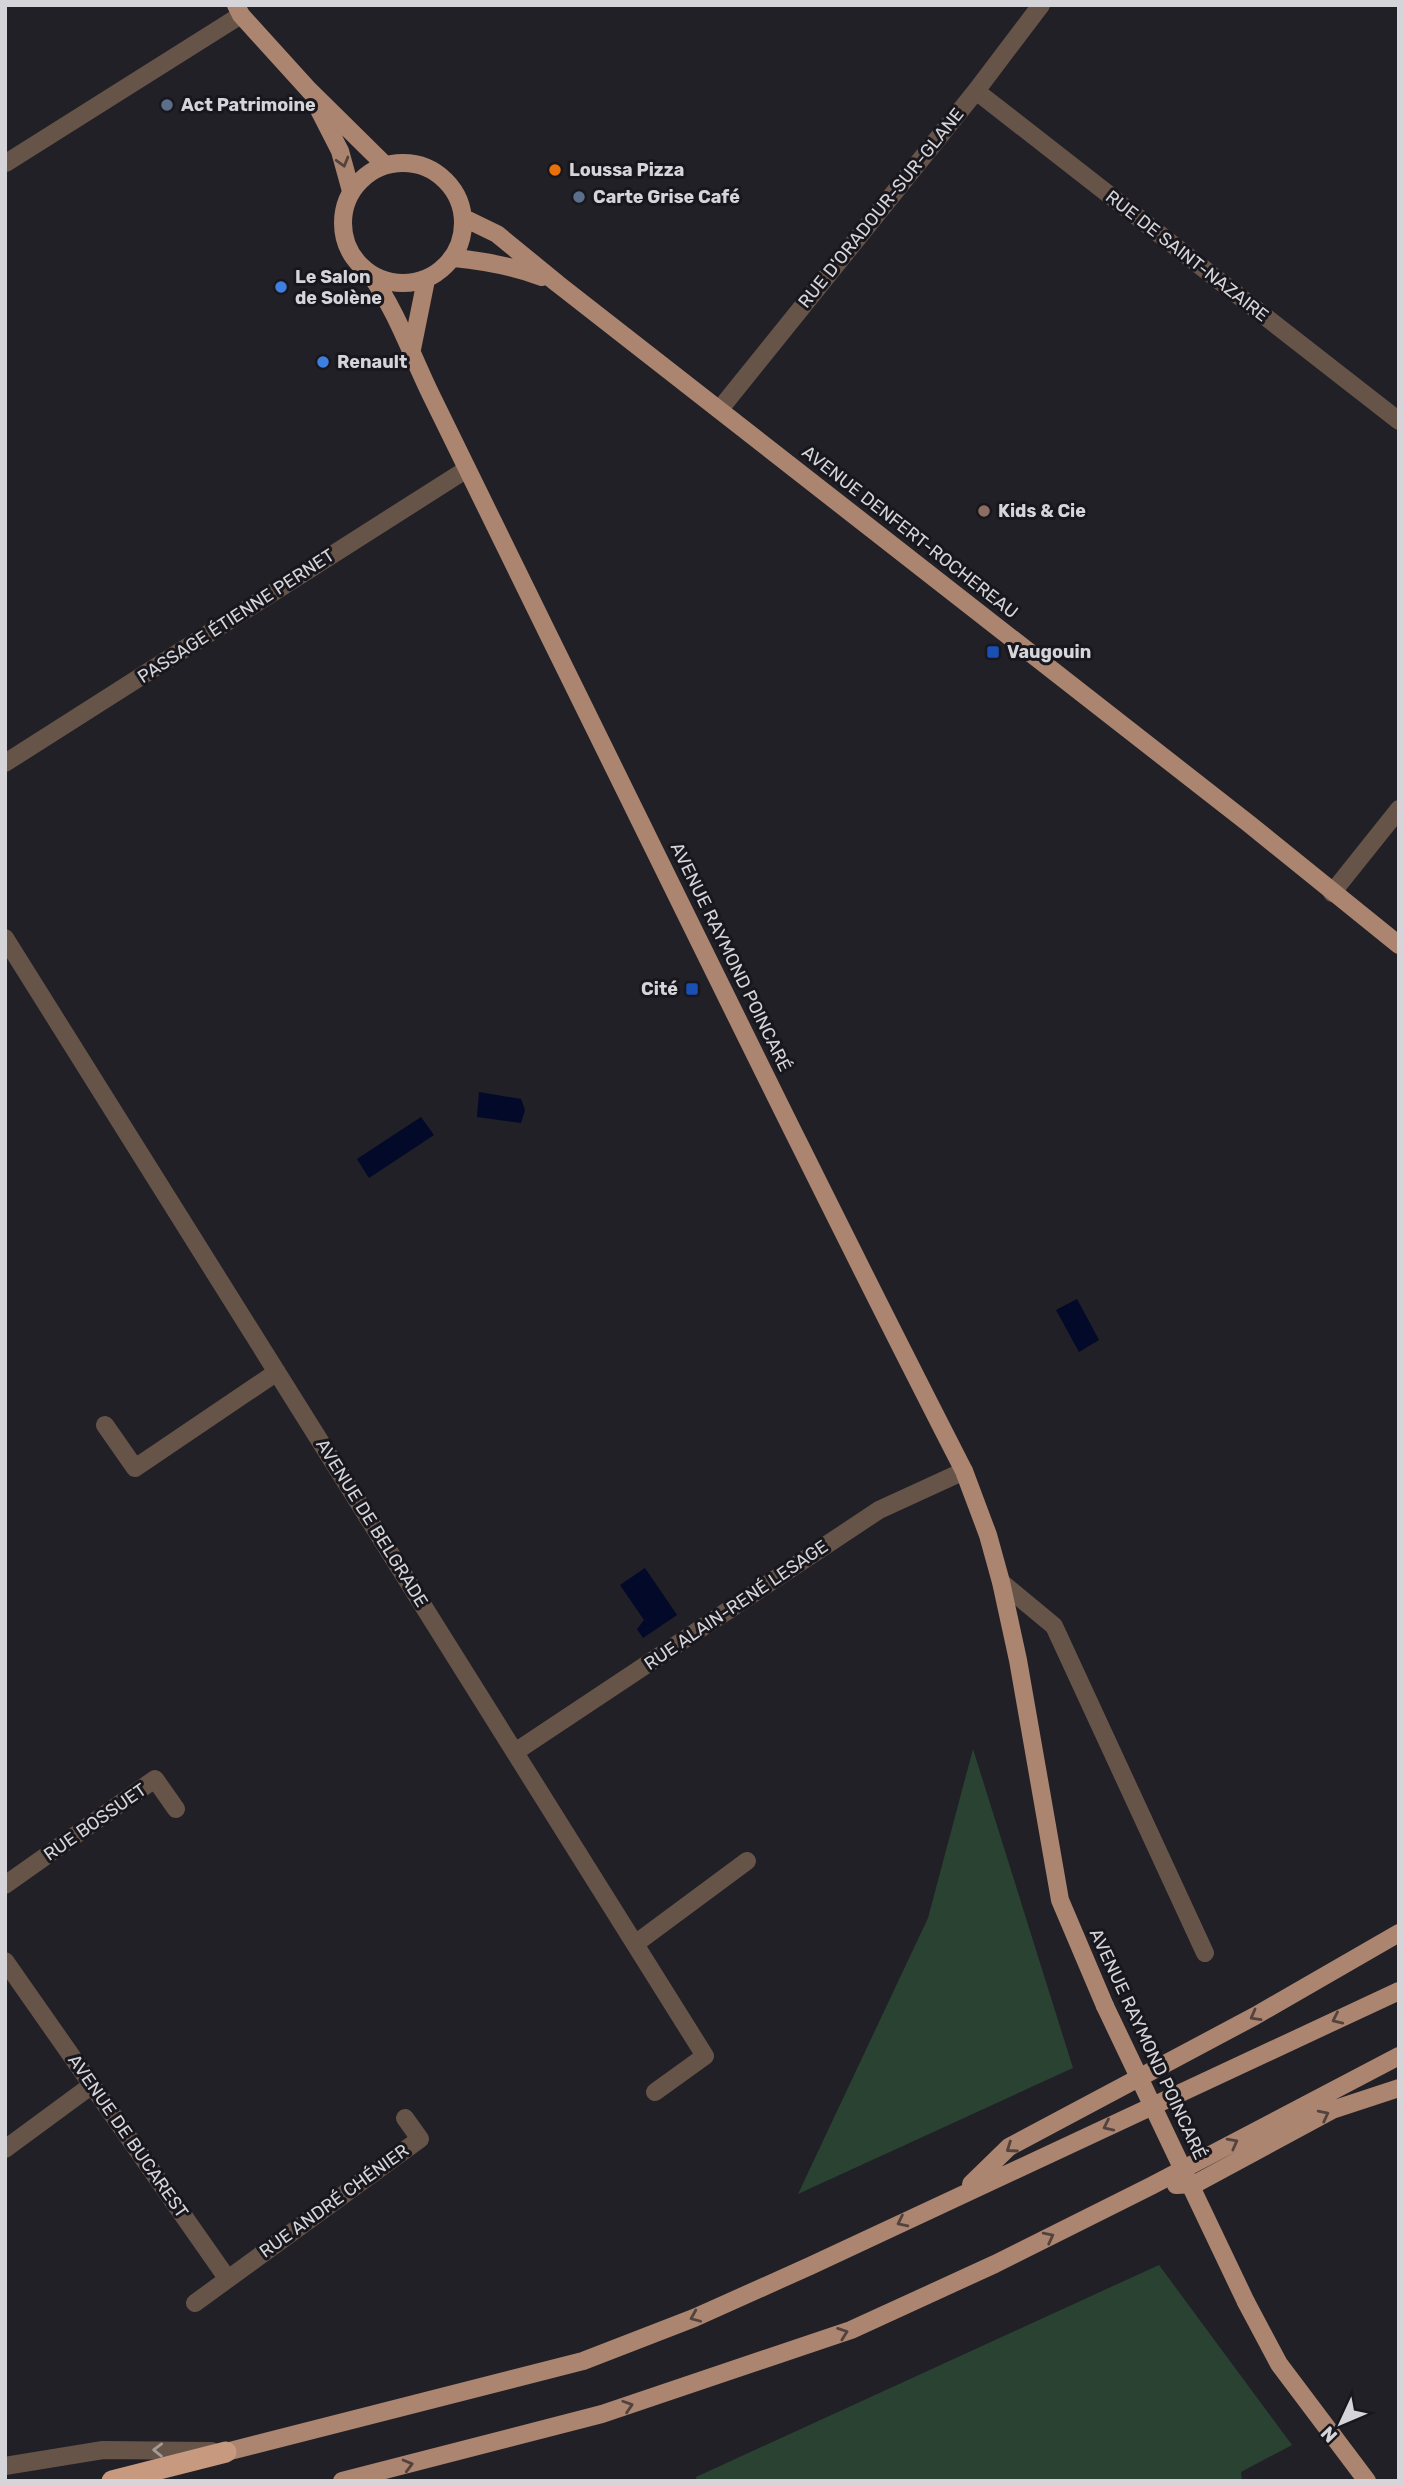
<svg xmlns="http://www.w3.org/2000/svg" width="1404" height="2486" font-family="Rubik,sans-serif">
	<style>
		.green { fill: #294232 }
		.water { fill: #020929 }
		.lines { fill: none; stroke-linecap: round; stroke-linejoin: round }
		.minor { stroke: #665449; stroke-width: 18 }
		.major { stroke: #ac8570; stroke-width: 18 }
		.highway { stroke: #c7997f; stroke-width: 21 }
		.major-bridge { stroke: #ac8570; stroke-width: 18 }
		.oneway { stroke: #53433e }
		.oneway2 { stroke: #a39b98 }
		.service-dot { fill: #5c6f8a; stroke: #18171d; stroke-width: 2.5 }
		.food-dot { fill: #e8710a; stroke: #18171d; stroke-width: 2.5 }
		.shop-dot { fill: #3f7fe0; stroke: #18171d; stroke-width: 2.5 }
		.education-dot { fill: #8d6e63; stroke: #18171d; stroke-width: 2.5 }
		.transit-dot { fill: #1a4fb4; stroke: #18171d; stroke-width: 2.5 }
		.labels { text-anchor: middle; dominant-baseline: central; stroke-width: 6; stroke-linejoin: round; paint-order: stroke }
		.poi-label { font-size: 18px; font-weight: bold; fill: #d5d5d9; stroke: #18171d; text-anchor: start }
		.street-label { font-size: 18px; fill: #d5d5d9; stroke: #18171d }
	</style>
	<rect width="100%" height="100%" fill="#212026"/>
	<!-- green -->
	<path class="green" d="M 973,1749 L 1073,2068 L 798,2194 L 928,1918 Z
		M 1159,2265 L 1292,2445 L 1241,2472 L 1242,2481 L 697,2481 L 696,2477 Z"/>
	<!-- water -->
	<path class="water" d="M 479,1092 L 521,1099 L 525,1110 L 521,1123 L 477,1117 Z
		M 421,1117 L 434,1135 L 369,1178 L 357,1159 Z
		M 1077,1299 L 1099,1340 L 1079,1352 L 1056,1310 Z
		M 645,1568 L 677,1615 L 643,1638 L 637,1629 L 644,1620 L 620,1585 Z"/>
	<g class="lines">
		<!-- minor -->
		<path class="minor" d="M 976,91 L 1399,421
			M 6,163 L 241,15
			M 720,409 L 976,91 L 1041,5
			M 5,763 L 467,469
			M 1332,893 L 1399,809
			M 5,938 L 705,2056 L 655,2092
			M 105,1425 L 135,1468 L 277,1372
			M 1001,1582 L 1054,1626 L 1205,1953
			M 515,1752 L 879,1510 L 964,1471
			M 5,1885 L 155,1779 L 176,1809
			M 635,1944 L 747,1861
			M 5,1961 L 227,2278
			M 5,2149 L 92,2085
			M 195,2303 L 420,2139 L 405,2118
			M 5,2466 L 103,2450 L 212,2451"/>
		<!-- major -->
		<path class="major" d="M 236,5 L 241,15 L 309,90 L 385,165
			M 317,106 L 340,151 L 351,191
			M343 223a60 60 0 1 1 120 0a60 60 0 1 1-120 0Z
			M 464,218 L 497,234 L 558,284 L 1248,823 L 1399,945
			M 454,258 C 484,261 513,266 542,277
			M 370,274 C 398,313 412,357 433,399 C 472,480 512,560 551,640 C 688,918 823,1196 964,1471 L 988,1535 L 1001,1582 L 1018,1660 L 1060,1900 L 1105,2006
			M 411,354 L 426,280
			M 971,2184 L 1009,2147 L 1255,2016 L 1399,1933
			M 1176,2185 L 1195,2184 L 1332,2110 L 1399,2088
			M 1246,2302 L 1279,2364 L 1367,2481
			M 226,2452 L 583,2361 L 694,2318 L 810,2266 L 1399,1991
			M 342,2481 L 602,2414 L 851,2330 L 995,2264 L 1151,2186 L 1399,2056"/>
		<!-- highway -->
		<path class="highway" d="M 112,2481 L 226,2452"/>
		<!-- major-bridge -->
		<path class="major-bridge" d="M 1105,2006 L 1246,2302"/>
	</g>
	<!-- one-way arrows -->
	<defs><path id="oneway-chevron" d="M-2-3.5L2.5 0L-2 3.5" fill="none" stroke-width="1.6" stroke-linecap="round" stroke-linejoin="round" transform="scale(1.75)"/></defs>
	<g class="oneway">
		<use href="#oneway-chevron" transform="translate(343 162) rotate(74)"/>
		<use href="#oneway-chevron" transform="translate(1255 2016) rotate(151)"/>
		<use href="#oneway-chevron" transform="translate(1337 2019) rotate(155)"/>
		<use href="#oneway-chevron" transform="translate(1324 2115) rotate(-27)"/>
		<use href="#oneway-chevron" transform="translate(1108 2126) rotate(155)"/>
		<use href="#oneway-chevron" transform="translate(1233 2143) rotate(-28)"/>
		<use href="#oneway-chevron" transform="translate(1011 2148) rotate(145)"/>
		<use href="#oneway-chevron" transform="translate(902 2222) rotate(154)"/>
		<use href="#oneway-chevron" transform="translate(1049 2237) rotate(-27)"/>
		<use href="#oneway-chevron" transform="translate(695 2317) rotate(157)"/>
		<use href="#oneway-chevron" transform="translate(843 2333) rotate(-20)"/>
		<use href="#oneway-chevron" transform="translate(628 2406) rotate(-18)"/>
		<use href="#oneway-chevron" transform="translate(408 2465) rotate(-15)"/>
	</g>
	<use class="oneway2" href="#oneway-chevron" transform="translate(158 2450) rotate(-179)"/>
	<!-- markers -->
	<g class="service-dot">
		<circle cx="167" cy="105" r="7"/>
		<circle cx="579" cy="197" r="7"/>
	</g>
	<circle class="food-dot" cx="555" cy="170" r="7"/>
	<g class="shop-dot">
		<circle cx="281" cy="287" r="7"/>
		<circle cx="323" cy="362" r="7"/>
	</g>
	<circle class="education-dot" cx="984" cy="511" r="7"/>
	<g class="transit-dot">
		<rect x="986" y="645" width="14" height="14" rx="3.5"/>
		<rect x="685" y="982" width="14" height="14" rx="3.5"/>
	</g>
	<g class="labels">
		<!-- poi labels -->
		<g class="poi-label">
			<text x="181" y="105">Act Patrimoine</text>
			<text x="569" y="170">Loussa Pizza</text>
			<text x="593" y="197">Carte Grise Café</text>
			<text x="295" y="277">Le Salon<tspan x="295" dy="21">de Solène</tspan></text>
			<text x="337" y="362">Renault</text>
			<text x="998" y="511">Kids &amp; Cie</text>
			<text x="1007" y="652">Vaugouin</text>
			<text x="678" y="989" text-anchor="end">Cité</text>
		</g>
		<!-- street labels -->
		<g class="street-label">
			<text transform="translate(881 208) rotate(-51)">RUE D'ORADOUR-SUR-GLANE</text>
			<text transform="translate(1187 256) rotate(38)">RUE DE SAINT-NAZAIRE</text>
			<text transform="translate(910 532) rotate(38)">AVENUE DENFERT-ROCHEREAU</text>
			<text transform="translate(236 616) rotate(-33)">PASSAGE ÉTIENNE PERNET</text>
			<text transform="translate(731 957) rotate(64)">AVENUE RAYMOND POINCARÉ</text>
			<text transform="translate(372 1523) rotate(58)">AVENUE DE BELGRADE</text>
			<text transform="translate(736 1605) rotate(-34)">RUE ALAIN-RENÉ LESAGE</text>
			<text transform="translate(95 1822) rotate(-35)">RUE BOSSUET</text>
			<text transform="translate(1148 2044) rotate(65)">AVENUE RAYMOND POINCARÉ</text>
			<text transform="translate(128 2136) rotate(55)">AVENUE DE BUCAREST</text>
			<text transform="translate(334 2201) rotate(-36)">RUE ANDRÉ CHÉNIER</text>
		</g>
	</g>
	<!-- border -->
	<rect width="1404" height="2486" fill="none" stroke="#d5d5d9" stroke-width="14"/>
	<!-- north arrow -->
	<g transform="translate(1341 2423) rotate(226)" stroke="#18171d" stroke-width="5" paint-order="stroke">
	<path d="M0-5L12 26L0 18L-12 26Z" fill="#d5d5d9"/>
	<text y="-10" font-size="19" font-weight="bold" text-anchor="middle" fill="#d5d5d9">N</text>
	</g>
</svg>
